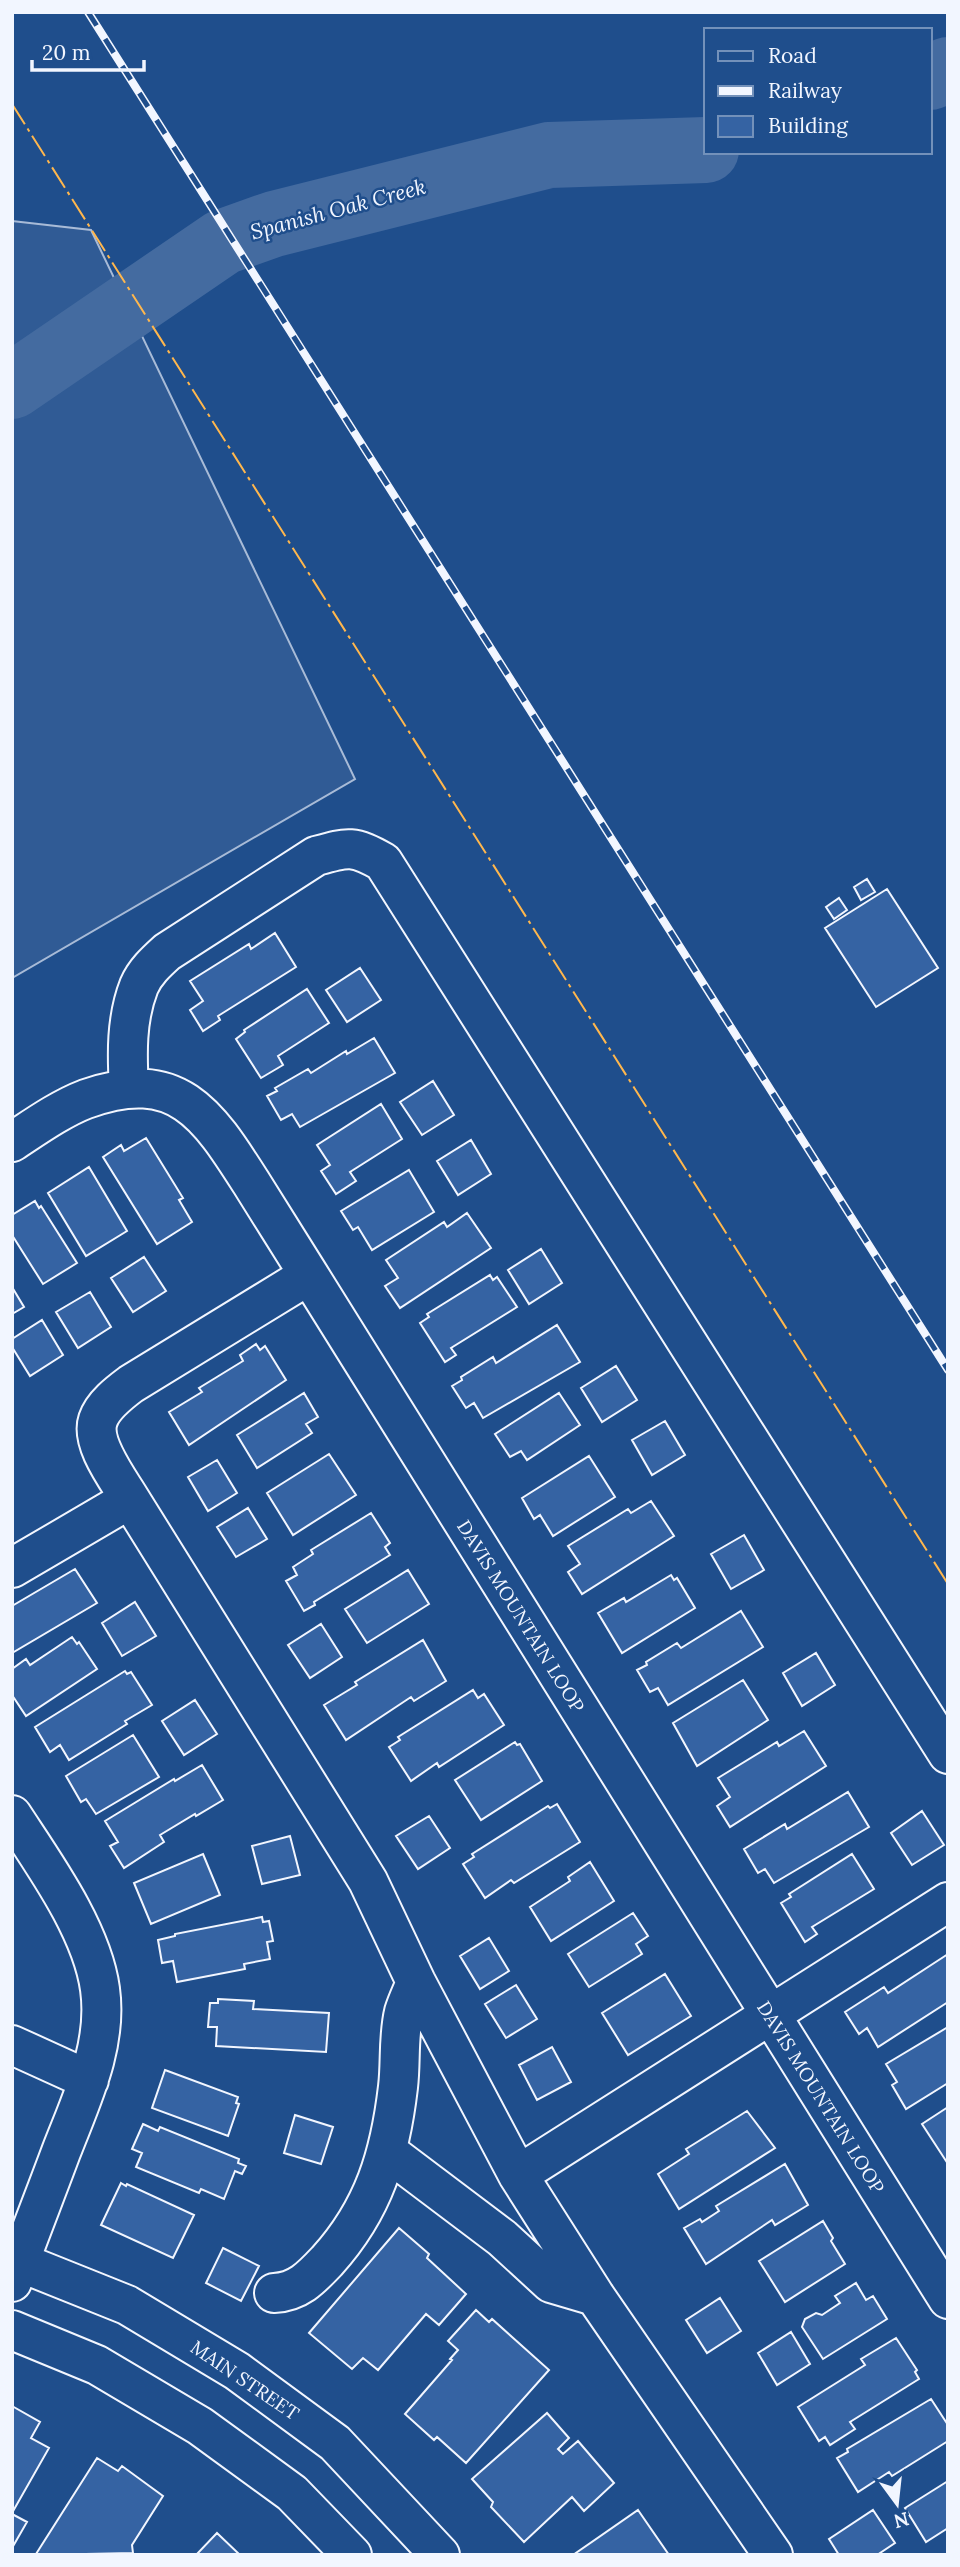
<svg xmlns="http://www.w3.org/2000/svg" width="960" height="2567" font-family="Lora,serif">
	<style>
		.built { fill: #305b95; stroke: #a8bbd7; stroke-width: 2 }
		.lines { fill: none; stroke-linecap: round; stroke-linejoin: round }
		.river { stroke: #446ba0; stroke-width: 66 }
		.building { fill: #3563a3; stroke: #f2f6ff; stroke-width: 2 }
		.minor-casing { stroke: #f2f6ff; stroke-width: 42 }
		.minor { stroke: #1f4e8c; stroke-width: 38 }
		.rail-casing { stroke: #f2f6ff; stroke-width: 8 }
		.rail { stroke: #1f4e8c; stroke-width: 5; stroke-dasharray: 16; stroke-linecap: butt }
		.power { stroke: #ffb74d; stroke-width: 2; stroke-dasharray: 24 5 3.5 5; stroke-linecap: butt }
		.labels { text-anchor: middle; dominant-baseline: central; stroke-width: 5; stroke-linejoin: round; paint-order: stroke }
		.street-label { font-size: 19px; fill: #f2f6ff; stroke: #1f4e8c }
		.water-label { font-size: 21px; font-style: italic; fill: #f2f6ff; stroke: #1f4e8c }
	</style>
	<rect width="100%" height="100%" fill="#1f4e8c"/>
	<!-- built -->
	<path class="built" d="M 12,221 L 91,230 L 355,779 L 12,978 Z"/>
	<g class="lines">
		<!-- river -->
		<path class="river" d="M 930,77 L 948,70
			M 12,386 L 223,242 L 274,224 L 549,155 L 706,150"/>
	</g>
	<!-- building -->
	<path class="building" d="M 867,879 L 875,892 L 861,900 L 854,887 Z
		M 887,889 L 938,968 L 876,1007 L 825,928 Z
		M 839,898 L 847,910 L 834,919 L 826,907 Z
		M 275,933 L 296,967 L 218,1016 L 220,1020 L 203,1031 L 190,1010 L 203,1001 L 190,981 L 249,944 L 251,949 Z
		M 360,968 L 381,1000 L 347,1022 L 326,990 Z
		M 307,989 L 329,1023 L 278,1056 L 283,1065 L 261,1078 L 236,1039 L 245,1032 L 244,1030 Z
		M 374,1038 L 395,1073 L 300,1127 L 292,1114 L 281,1120 L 267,1096 L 277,1091 L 275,1088 L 308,1069 L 311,1073 L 346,1051 L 347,1054 Z
		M 433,1081 L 454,1115 L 422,1135 L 400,1102 Z
		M 381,1104 L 402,1139 L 350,1172 L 356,1181 L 336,1194 L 321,1171 L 330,1165 L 317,1145 Z
		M 146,1138 L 183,1198 L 179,1200 L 192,1222 L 157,1244 L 103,1157 L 121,1145 L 124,1151 Z
		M 471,1140 L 491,1174 L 458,1195 L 437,1161 Z
		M 89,1167 L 127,1231 L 86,1256 L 48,1193 Z
		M 409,1170 L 434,1212 L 372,1250 L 358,1227 L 353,1230 L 341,1211 Z
		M 35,1201 L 39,1208 L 41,1206 L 77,1263 L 43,1284 L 12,1235 L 12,1215 Z
		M 467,1213 L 491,1248 L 400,1308 L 385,1286 L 398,1278 L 386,1260 L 444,1222 L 447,1227 Z
		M 541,1249 L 562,1283 L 529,1304 L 508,1270 Z
		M 144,1257 L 166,1291 L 133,1312 L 111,1278 Z
		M 490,1275 L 493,1280 L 497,1277 L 517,1307 L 451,1348 L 456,1355 L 445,1362 L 420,1323 L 429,1317 L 427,1314 Z
		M 12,1287 L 24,1307 L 12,1314 Z
		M 90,1292 L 111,1327 L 78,1348 L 56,1312 Z
		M 42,1320 L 63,1355 L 30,1376 L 12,1347 L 12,1339 Z
		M 557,1325 L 580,1362 L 483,1418 L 474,1403 L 466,1408 L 452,1386 L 462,1380 L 461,1377 L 493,1357 L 496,1363 Z
		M 256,1344 L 260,1350 L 265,1346 L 286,1380 L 189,1445 L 169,1412 L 202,1392 L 199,1388 L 243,1361 L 240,1355 Z
		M 616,1366 L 637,1400 L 602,1422 L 581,1388 Z
		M 304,1393 L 318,1417 L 306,1424 L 312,1433 L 257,1468 L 237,1435 Z
		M 559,1393 L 580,1425 L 527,1460 L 521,1451 L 510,1457 L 495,1434 Z
		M 665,1421 L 685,1455 L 652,1475 L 632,1440 Z
		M 329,1454 L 356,1495 L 293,1535 L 267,1493 Z
		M 589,1456 L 615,1497 L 553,1536 L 540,1515 L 534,1519 L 522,1498 Z
		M 217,1460 L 237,1493 L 208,1511 L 188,1477 Z
		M 651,1501 L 674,1536 L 582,1594 L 568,1572 L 580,1564 L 568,1546 L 628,1509 L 631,1513 Z
		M 248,1508 L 267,1539 L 236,1557 L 217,1527 Z
		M 371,1513 L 390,1543 L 385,1547 L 390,1555 L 314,1602 L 315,1605 L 304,1611 L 286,1581 L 297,1575 L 293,1567 L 313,1554 L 311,1550 Z
		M 744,1535 L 764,1570 L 731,1589 L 711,1554 Z
		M 75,1569 L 97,1603 L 12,1653 L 12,1606 Z
		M 408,1570 L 429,1604 L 367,1643 L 345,1609 Z
		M 671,1575 L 674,1580 L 677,1578 L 695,1608 L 622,1653 L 598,1613 L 624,1598 L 626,1602 Z
		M 135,1602 L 156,1636 L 122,1656 L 102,1623 Z
		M 741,1611 L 763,1647 L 668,1705 L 658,1688 L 650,1692 L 637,1670 L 647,1665 L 646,1662 L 677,1643 L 681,1648 Z
		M 321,1624 L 342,1657 L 310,1678 L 288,1645 Z
		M 72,1637 L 77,1644 L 79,1642 L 97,1669 L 26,1716 L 12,1695 L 12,1669 L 26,1659 L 30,1665 Z
		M 423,1640 L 446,1681 L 414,1701 L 411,1697 L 346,1740 L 324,1705 L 357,1685 L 355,1682 Z
		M 816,1653 L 835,1685 L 802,1706 L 783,1673 Z
		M 125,1671 L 127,1674 L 131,1672 L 152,1705 L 125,1721 L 127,1724 L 69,1760 L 60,1745 L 50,1752 L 35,1727 Z
		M 743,1680 L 768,1720 L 697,1766 L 673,1723 Z
		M 473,1690 L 478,1698 L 484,1694 L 504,1725 L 439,1767 L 437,1763 L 411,1781 L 389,1747 L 400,1740 L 398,1737 Z
		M 195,1700 L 217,1734 L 184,1755 L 162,1721 Z
		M 804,1731 L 826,1766 L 730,1827 L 717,1806 L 730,1797 L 718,1778 L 777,1742 L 779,1746 Z
		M 133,1735 L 159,1777 L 96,1814 L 86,1799 L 81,1802 L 66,1776 Z
		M 515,1742 L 517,1745 L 520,1744 L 542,1781 L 481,1820 L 455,1780 Z
		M 202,1765 L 223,1800 L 196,1816 L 195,1814 L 160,1835 L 164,1842 L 124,1868 L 110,1846 L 118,1842 L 105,1821 L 174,1779 L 175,1781 Z
		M 848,1792 L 869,1827 L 774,1883 L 765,1869 L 758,1873 L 744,1849 L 785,1824 L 787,1829 Z
		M 557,1804 L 580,1842 L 514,1883 L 511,1880 L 485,1898 L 463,1864 L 474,1857 L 472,1854 L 548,1806 L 550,1808 Z
		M 922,1811 L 944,1845 L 912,1865 L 891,1833 Z
		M 429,1816 L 450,1848 L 418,1869 L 396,1836 Z
		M 290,1836 L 300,1875 L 262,1884 L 252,1846 Z
		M 203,1854 L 220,1895 L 151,1924 L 134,1883 Z
		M 852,1854 L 874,1889 L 812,1927 L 817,1934 L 805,1942 L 781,1903 L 791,1897 L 789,1894 Z
		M 590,1862 L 614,1901 L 551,1941 L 530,1907 L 570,1881 L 568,1877 Z
		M 633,1913 L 648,1936 L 636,1944 L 642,1954 L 589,1987 L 568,1954 Z
		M 262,1917 L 263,1922 L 269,1921 L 273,1941 L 267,1942 L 270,1959 L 244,1964 L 245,1969 L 177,1982 L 173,1961 L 162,1963 L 158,1940 L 175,1936 L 175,1934 Z
		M 489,1938 L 509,1971 L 480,1989 L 460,1956 Z
		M 948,1954 L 948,2002 L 878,2047 L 867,2028 L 859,2034 L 845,2012 L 884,1987 L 888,1993 Z
		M 665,1974 L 691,2016 L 628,2055 L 602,2013 Z
		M 516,1985 L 537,2019 L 506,2038 L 485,2004 Z
		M 218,1999 L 254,2001 L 253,2009 L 329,2013 L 326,2052 L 216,2046 L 217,2027 L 208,2027 L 210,2003 L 218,2003 Z
		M 948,2027 L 948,2083 L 906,2109 L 892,2085 L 897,2082 L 886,2064 Z
		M 552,2047 L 571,2082 L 537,2100 L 519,2065 Z
		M 165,2070 L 238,2097 L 236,2103 L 239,2104 L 228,2136 L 152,2108 Z
		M 948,2107 L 948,2164 L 922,2124 Z
		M 747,2111 L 775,2148 L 679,2209 L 658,2174 L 689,2154 L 686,2149 Z
		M 295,2115 L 333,2127 L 321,2164 L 284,2153 Z
		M 143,2124 L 158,2131 L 160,2127 L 239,2159 L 238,2163 L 246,2166 L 242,2174 L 235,2171 L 224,2199 L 201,2189 L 199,2193 L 136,2167 L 142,2153 L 132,2149 Z
		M 785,2164 L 808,2205 L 775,2225 L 772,2220 L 706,2264 L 684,2228 L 700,2219 L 702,2222 L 719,2211 L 716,2206 Z
		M 121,2183 L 126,2186 L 127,2184 L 194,2215 L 173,2258 L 101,2225 Z
		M 823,2221 L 833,2238 L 831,2241 L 845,2264 L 785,2302 L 759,2261 Z
		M 399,2228 L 429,2254 L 427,2258 L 466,2294 L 439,2325 L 426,2314 L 378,2370 L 363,2358 L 352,2369 L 309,2333 Z
		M 223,2248 L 259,2266 L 241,2301 L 206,2283 Z
		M 856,2283 L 866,2300 L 873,2296 L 887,2319 L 823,2359 L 802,2327 L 805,2319 L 816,2313 L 822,2315 L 840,2303 L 835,2296 Z
		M 720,2298 L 741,2331 L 707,2353 L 686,2320 Z
		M 476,2310 L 489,2322 L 492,2319 L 549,2370 L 466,2463 L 437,2437 L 434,2440 L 405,2414 L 452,2360 L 450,2359 L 458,2350 L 448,2341 Z
		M 791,2332 L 810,2364 L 777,2385 L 758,2353 Z
		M 896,2338 L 917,2370 L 915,2372 L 919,2379 L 850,2422 L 855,2429 L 830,2445 L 825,2437 L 819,2441 L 798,2407 L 865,2365 L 861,2359 Z
		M 931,2399 L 948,2425 L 948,2441 L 892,2476 L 889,2472 L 858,2492 L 837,2458 L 848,2452 L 847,2449 Z
		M 12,2406 L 40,2422 L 31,2438 L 49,2448 L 12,2513 Z
		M 547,2413 L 569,2438 L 558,2449 L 563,2454 L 578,2441 L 614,2483 L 584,2511 L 572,2497 L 524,2542 L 491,2507 L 493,2502 L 472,2479 Z
		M 97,2458 L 118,2471 L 122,2466 L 163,2496 L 132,2545 L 133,2553 L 38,2555 L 36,2554 Z
		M 948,2481 L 948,2528 L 926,2542 L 905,2508 Z
		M 638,2510 L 669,2555 L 573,2555 Z
		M 873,2510 L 895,2543 L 877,2555 L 839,2555 L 829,2539 Z
		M 12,2514 L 27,2522 L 12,2548 Z
		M 217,2533 L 240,2555 L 196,2555 Z"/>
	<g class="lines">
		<!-- minor casing -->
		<g class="minor-casing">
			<path id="minor" d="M 129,1089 C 127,1055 126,1019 139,986 C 145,972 156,962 167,952 L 316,856 C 348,847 353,845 383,862 L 948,1754
				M 12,1142 C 35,1127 60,1109 86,1099 C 178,1066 208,1115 252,1184 C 271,1214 290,1245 309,1275 L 948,2299
				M 309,1275 L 131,1384 C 119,1393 103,1405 98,1420 C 90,1443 118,1479 130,1499 L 368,1881 L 416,1982 L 518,2175 L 595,2296 L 773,2555
				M 12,1568 L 130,1499
				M 12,1815 C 44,1864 92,1930 100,1989 C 108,2046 81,2100 61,2152 C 45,2195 28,2238 12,2282
				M 12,2045 L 89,2080
				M 388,2152 L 502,2238 L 551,2283 L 595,2296
				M 518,2175 L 948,1902
				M 12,2259 L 127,2305 L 237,2371 L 335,2443 L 440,2555
				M 274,2293 C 298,2292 311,2278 327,2261 C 374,2209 390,2155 398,2087 C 401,2063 398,2036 404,2012 C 407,2002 412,1992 416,1982
				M 12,2330 L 97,2365 L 200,2426 L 292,2493 L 352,2555"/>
		</g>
		<!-- minor -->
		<use href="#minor" class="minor"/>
		<!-- rail casing -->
		<g class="rail-casing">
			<path id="rail" d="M 88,12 L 948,1370"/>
		</g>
		<!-- rail -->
		<use href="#rail" class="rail"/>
		<!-- power -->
		<path class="power" d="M 12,104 L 948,1584"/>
	</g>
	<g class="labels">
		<!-- street labels -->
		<g class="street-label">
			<text transform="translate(521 1616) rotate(58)">DAVIS MOUNTAIN LOOP</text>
			<text transform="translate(821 2097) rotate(58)">DAVIS MOUNTAIN LOOP</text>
			<text transform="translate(245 2380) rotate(34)">MAIN STREET</text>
		</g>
		<!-- water labels -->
		<g class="water-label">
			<text transform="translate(338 209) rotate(-15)">Spanish Oak Creek</text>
		</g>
	</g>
	<!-- border -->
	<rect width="960" height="2567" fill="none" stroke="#f2f6ff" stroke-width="28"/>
	<!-- legend -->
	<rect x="704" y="28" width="228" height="126" fill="#1f4e8c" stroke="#7391ba" stroke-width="2"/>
	<rect x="718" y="51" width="35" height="10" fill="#1f4e8c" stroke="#7391ba" stroke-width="2"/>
	<text x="768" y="63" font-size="21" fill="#f2f6ff">Road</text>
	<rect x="718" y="86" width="35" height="10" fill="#f2f6ff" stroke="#7391ba" stroke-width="2"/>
	<text x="768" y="98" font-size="21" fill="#f2f6ff">Railway</text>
	<rect x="718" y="116" width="35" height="21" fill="#3563a3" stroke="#7391ba" stroke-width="2"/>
	<text x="768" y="133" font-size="21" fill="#f2f6ff">Building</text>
	<!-- north arrow -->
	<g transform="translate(897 2504) rotate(165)" stroke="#1f4e8c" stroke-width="5" paint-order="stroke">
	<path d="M0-5L12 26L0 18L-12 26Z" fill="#f2f6ff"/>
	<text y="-10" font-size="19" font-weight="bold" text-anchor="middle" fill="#f2f6ff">N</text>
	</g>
	<!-- scale -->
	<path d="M32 60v10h112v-10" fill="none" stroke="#f2f6ff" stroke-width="3.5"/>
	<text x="42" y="60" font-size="21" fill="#f2f6ff" stroke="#1f4e8c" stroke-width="5" paint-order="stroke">20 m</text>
</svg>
